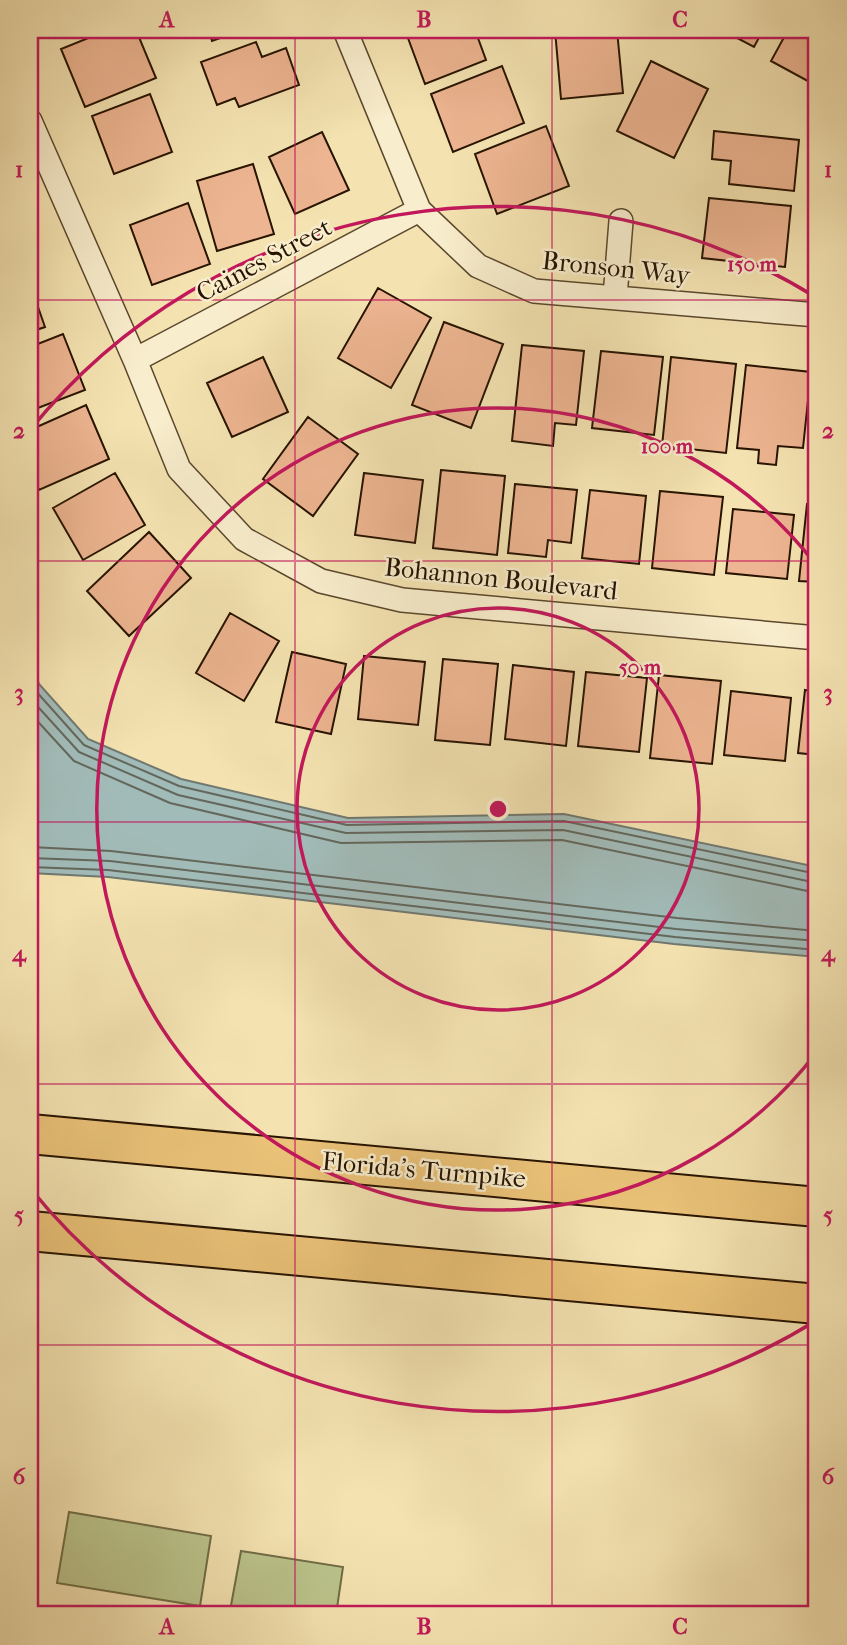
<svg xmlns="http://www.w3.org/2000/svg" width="847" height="1645" font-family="'IM FELL French Canon',serif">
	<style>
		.green { fill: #bbc48c; stroke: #716c46; stroke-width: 2 }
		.water { fill: #a1bbb8; stroke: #70786f; stroke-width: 2 }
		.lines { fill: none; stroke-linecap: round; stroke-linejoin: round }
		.shore { stroke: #64675c; stroke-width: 2 }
		.building { fill: #edb591; stroke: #271301; stroke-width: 2 }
		.minor-casing { stroke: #5a472d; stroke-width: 26 }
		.motorway-casing { stroke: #271301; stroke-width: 42 }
		.minor { stroke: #f8edcc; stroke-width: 23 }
		.motorway { stroke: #eac278; stroke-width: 38 }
		.grid { fill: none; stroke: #c2185b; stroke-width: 2; stroke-opacity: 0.55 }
		.ring { fill: none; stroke: #c2185b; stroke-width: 3.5 }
		.labels { text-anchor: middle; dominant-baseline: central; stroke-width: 5; stroke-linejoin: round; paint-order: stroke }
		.street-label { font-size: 26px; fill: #271301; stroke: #f8edcc }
		.centre { fill: #c2185b; stroke: #f8edcc; stroke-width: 3.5 }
		.ring-label { font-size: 21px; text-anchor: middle; font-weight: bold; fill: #c2185b; stroke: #f8edcc; stroke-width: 5; stroke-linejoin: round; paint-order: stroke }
		.neatline { fill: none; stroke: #c2185b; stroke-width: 2.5 }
		.grid-label { font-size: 23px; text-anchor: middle; font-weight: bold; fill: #c2185b }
	</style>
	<rect width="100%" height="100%" fill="#f4e3b1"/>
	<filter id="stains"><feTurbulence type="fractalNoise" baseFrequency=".00286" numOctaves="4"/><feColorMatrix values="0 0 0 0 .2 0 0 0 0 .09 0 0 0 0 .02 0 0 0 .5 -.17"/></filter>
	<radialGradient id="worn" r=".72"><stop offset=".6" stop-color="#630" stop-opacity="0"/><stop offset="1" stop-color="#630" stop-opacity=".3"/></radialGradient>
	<!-- green -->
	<path class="green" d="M 69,1512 L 211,1536 L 200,1606 L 57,1583 Z
		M 241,1551 L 343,1567 L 336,1615 L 260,1615 L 230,1611 Z"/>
	<!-- water -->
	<path class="water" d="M 30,659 L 39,684 L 88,739 L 181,779 L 348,818 L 564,814 L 817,867 L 817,957 L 674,944 L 108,877 L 30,873 Z"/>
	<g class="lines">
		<!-- shore -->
		<path class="shore" d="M 30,680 L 34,689 L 84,745 L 179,786 L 347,825 L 564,821 L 817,874
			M 30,698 L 79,752 L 178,795 L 346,833 L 563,830 L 817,883
			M 30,713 L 74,761 L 170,803 L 341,843 L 562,840 L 817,893
			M 30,847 L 111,851 L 677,918 L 817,931
			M 30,858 L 110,861 L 676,929 L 817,941
			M 30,867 L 108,870 L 675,937 L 817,950"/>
	</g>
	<!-- building -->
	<path class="building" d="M 52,30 L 77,30 L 55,38 Z
		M 108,30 L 136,30 L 156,78 L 85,107 L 61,49 Z
		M 209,30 L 243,30 L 212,41 Z
		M 405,30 L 475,30 L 486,60 L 425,84 Z
		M 555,30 L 617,30 L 623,93 L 561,99 Z
		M 722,30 L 763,30 L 754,47 Z
		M 788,30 L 817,30 L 817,86 L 771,61 Z
		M 256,42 L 262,57 L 286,48 L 299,85 L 239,107 L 235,98 L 217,105 L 201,62 Z
		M 651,61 L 708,89 L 674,158 L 617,131 Z
		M 502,66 L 524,123 L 453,152 L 431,94 Z
		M 150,94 L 172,152 L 114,174 L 92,116 Z
		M 546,126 L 569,186 L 497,214 L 475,154 Z
		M 714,131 L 799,140 L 794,191 L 729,184 L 731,161 L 712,159 Z
		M 322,132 L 349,190 L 295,214 L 269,157 Z
		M 253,164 L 274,234 L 217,251 L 197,181 Z
		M 709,198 L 791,206 L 785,267 L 702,258 Z
		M 817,200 L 817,261 L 811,260 Z
		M 188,203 L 210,264 L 152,285 L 130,225 Z
		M 30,284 L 45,327 L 30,332 Z
		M 378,288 L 431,318 L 391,388 L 338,358 Z
		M 444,322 L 503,344 L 471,428 L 412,405 Z
		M 63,334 L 85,390 L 30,411 L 30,347 Z
		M 522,345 L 584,351 L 576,425 L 555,423 L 553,446 L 512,441 Z
		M 601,351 L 663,357 L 654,435 L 592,428 Z
		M 263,357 L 288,412 L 232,437 L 207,383 Z
		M 671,357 L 736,364 L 726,453 L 662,446 Z
		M 746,365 L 811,372 L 803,448 L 778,446 L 776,465 L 758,463 L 759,450 L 737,448 Z
		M 817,400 L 817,442 L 813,442 Z
		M 86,405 L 109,459 L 39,490 L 30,469 L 30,430 Z
		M 308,417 L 358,454 L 313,516 L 263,479 Z
		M 441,470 L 505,476 L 497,555 L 433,548 Z
		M 115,473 L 145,525 L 83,560 L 53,508 Z
		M 364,473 L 423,480 L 415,543 L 355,535 Z
		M 515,484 L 577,490 L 571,543 L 548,540 L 546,557 L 508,553 Z
		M 590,490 L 646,496 L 639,564 L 582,558 Z
		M 660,491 L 723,497 L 714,575 L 652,568 Z
		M 807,504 L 817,505 L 817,582 L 799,581 Z
		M 733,509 L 794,515 L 787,579 L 726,573 Z
		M 149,532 L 191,578 L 129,636 L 87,591 Z
		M 230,613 L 279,641 L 244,701 L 196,673 Z
		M 292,652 L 346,664 L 331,734 L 276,722 Z
		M 364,656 L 425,662 L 418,725 L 358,719 Z
		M 443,659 L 498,664 L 490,745 L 435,740 Z
		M 513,665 L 574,672 L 566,746 L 505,739 Z
		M 586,672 L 647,678 L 639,752 L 578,746 Z
		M 659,675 L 721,681 L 712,764 L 650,758 Z
		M 805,690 L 817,692 L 817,755 L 798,753 Z
		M 731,691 L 791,698 L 785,761 L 724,755 Z"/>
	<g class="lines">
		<!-- minor casing -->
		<g class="minor-casing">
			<path id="minor" d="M 345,30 L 419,210 L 478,266 L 534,291 L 817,315
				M 30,121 L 135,360 L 179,469 L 244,539 L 321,581 L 402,600 L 817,638
				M 615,297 L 621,221
				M 135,360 L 419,210"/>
		</g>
		<!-- motorway casing -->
		<g class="motorway-casing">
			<path id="motorway" d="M 30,1134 L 817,1207
				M 30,1231 L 817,1304"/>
		</g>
		<!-- minor -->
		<use href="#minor" class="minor"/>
		<!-- motorway -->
		<use href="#motorway" class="motorway"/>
	</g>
	<!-- grid -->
	<path class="grid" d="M 295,30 L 295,1615M 552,30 L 552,1615M 30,300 L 817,300M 30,561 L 817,561M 30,822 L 817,822M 30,1084 L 817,1084M 30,1345 L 817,1345"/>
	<!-- distance rings -->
	<g class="ring">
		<circle cx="498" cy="809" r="201"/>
		<path d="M816 1053A401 401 0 1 1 816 565"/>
		<path d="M817 1320A602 602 0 0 1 30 1188M30 430A602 602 0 0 1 817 298"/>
	</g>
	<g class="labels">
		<!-- street labels -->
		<g class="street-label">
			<text transform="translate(264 260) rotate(-28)">Caines Street</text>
			<text transform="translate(616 268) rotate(6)">Bronson Way</text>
			<text transform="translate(501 579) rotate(6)">Bohannon Boulevard</text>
			<text transform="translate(424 1170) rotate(5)">Florida's Turnpike</text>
		</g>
	</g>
	<circle cx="498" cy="809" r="10" class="centre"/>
	<g class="ring-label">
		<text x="752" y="271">150 m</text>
		<text x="667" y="453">100 m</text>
		<text x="640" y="674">50 m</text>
	</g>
	<!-- margin -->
	<rect width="847" height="1645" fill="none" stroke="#f4e3b1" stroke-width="77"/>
	<rect x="38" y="38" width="770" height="1568" class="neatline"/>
	<g class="grid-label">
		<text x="167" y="27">A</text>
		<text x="424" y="27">B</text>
		<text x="680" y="27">C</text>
		<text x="19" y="177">1</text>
		<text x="828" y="177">1</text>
		<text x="19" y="438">2</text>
		<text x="828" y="438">2</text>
		<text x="19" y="700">3</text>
		<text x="828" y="700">3</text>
		<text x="19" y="961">4</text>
		<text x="828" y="961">4</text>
		<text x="19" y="1222">5</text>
		<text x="828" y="1222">5</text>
		<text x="19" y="1484">6</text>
		<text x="828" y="1484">6</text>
		<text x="167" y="1634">A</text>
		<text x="424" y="1634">B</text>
		<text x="680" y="1634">C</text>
	</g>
	<rect width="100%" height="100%" filter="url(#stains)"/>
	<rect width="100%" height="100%" fill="url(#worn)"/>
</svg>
